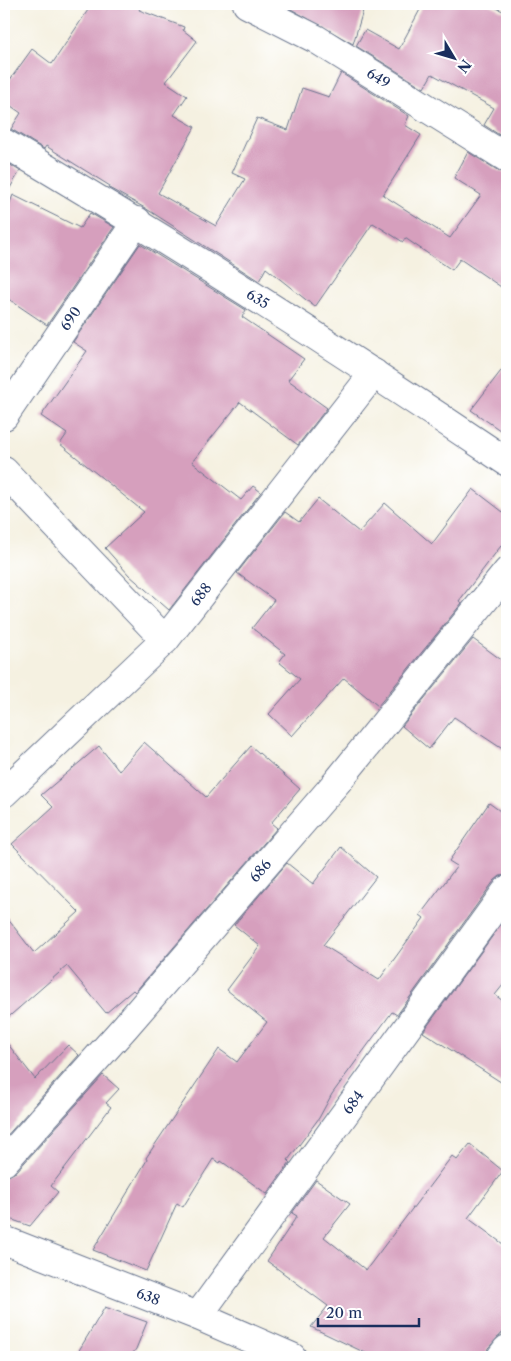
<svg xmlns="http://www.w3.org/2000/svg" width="511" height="1361" font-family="'Libre Caslon Text',serif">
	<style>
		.building { fill: #d69fbd }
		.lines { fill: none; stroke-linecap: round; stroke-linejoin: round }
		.minor-casing { stroke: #67738c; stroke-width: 30 }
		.minor { stroke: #fff; stroke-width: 28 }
		.labels { text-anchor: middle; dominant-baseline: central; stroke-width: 5; stroke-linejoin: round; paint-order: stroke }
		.street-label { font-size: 14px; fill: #1b2f5e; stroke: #fff }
	</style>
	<rect width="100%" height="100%" fill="#fff"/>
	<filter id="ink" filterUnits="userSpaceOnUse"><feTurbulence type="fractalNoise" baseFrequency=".02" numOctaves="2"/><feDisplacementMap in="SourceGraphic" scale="10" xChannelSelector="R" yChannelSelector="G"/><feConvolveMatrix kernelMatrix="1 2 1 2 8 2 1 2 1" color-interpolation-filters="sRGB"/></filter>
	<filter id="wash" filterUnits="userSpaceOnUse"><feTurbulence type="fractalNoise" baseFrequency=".0096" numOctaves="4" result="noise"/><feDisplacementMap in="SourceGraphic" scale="20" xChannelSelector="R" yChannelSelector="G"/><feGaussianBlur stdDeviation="1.12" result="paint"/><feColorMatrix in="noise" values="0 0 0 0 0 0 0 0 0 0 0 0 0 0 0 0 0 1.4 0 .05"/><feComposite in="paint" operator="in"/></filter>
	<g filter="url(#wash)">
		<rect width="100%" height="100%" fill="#f5f1e1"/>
		<g id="blocks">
			<!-- building -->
			<path class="building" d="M 92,4 L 142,4 L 139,10 L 184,27 L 183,30 L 197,41 L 166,82 L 187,96 L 174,115 L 195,127 L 158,193 L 216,226 L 245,179 L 232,173 L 257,118 L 288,130 L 302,88 L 329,97 L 341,73 L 409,116 L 405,125 L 421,135 L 383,195 L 450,238 L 481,195 L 454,178 L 468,152 L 499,171 L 507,174 L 507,291 L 460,259 L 452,270 L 405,238 L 403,242 L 373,223 L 315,307 L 266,268 L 259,281 L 145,208 L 109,188 L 110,186 L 46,146 L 44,149 L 11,129 L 21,113 L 4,101 L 4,88 L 32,49 L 52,64 Z
				M 282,4 L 365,4 L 353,44 Z
				M 423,4 L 488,4 L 507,13 L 507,140 L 484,125 L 494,108 L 432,74 L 424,88 L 356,46 L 365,30 L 399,49 Z
				M 4,161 L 20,171 L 4,198 Z
				M 13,195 L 80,228 L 90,213 L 114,227 L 47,325 L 4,296 L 4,218 Z
				M 140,244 L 246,310 L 242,317 L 304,359 L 288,380 L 327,408 L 298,445 L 240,402 L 192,462 L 241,500 L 253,486 L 261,492 L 169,610 L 129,575 L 105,548 L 144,512 L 60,444 L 67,434 L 41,416 L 87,351 L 73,342 Z
				M 507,363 L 507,435 L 471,410 Z
				M 473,489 L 507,515 L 507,538 L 459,601 L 462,603 L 378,706 L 344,678 L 292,736 L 269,714 L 300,679 L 279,662 L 285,654 L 252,628 L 274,600 L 237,573 L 285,512 L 299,522 L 318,499 L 359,532 L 385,503 L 432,544 Z
				M 473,639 L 507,664 L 507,752 L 454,717 L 429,749 L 402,726 Z
				M 144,742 L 206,797 L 251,746 L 300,789 L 271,823 L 277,828 L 135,992 L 133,990 L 106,1013 L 67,966 L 4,1021 L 4,914 L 34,953 L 79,912 L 12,844 L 53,807 L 41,795 L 99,746 L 119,771 Z
				M 489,803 L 507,816 L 507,875 L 500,876 L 494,881 L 397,1015 L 392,1012 L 332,1094 L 319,1118 L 288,1160 L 290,1162 L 267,1194 L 221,1161 L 220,1163 L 213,1159 L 183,1207 L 177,1203 L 146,1271 L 93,1250 L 147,1160 L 146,1158 L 219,1049 L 237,1062 L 267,1022 L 227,990 L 260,946 L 234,925 L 287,863 L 313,884 L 341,847 L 376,877 L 323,945 L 379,980 L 424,918 L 420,915 L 457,866 L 449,861 Z
				M 507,916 L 507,980 L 495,995 L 507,1004 L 507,1086 L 423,1032 Z
				M 4,1039 L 35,1079 L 68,1045 L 79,1055 L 4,1139 Z
				M 103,1075 L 119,1089 L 106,1103 L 111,1107 L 51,1186 L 58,1192 L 30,1226 L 4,1217 L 4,1177 L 16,1172 Z
				M 470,1144 L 503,1171 L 468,1218 L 507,1247 L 507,1328 L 488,1348 L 486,1357 L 374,1357 L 311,1327 L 328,1306 L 267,1261 L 297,1216 L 292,1213 L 316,1180 L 350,1204 L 324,1237 L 366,1270 L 452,1156 L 457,1160 Z
				M 105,1307 L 147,1322 L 136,1349 L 130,1357 L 75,1357 Z"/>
		</g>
	</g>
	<g filter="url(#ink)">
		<use href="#blocks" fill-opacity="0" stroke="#67738c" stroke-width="1"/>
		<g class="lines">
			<!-- minor casing -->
			<g class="minor-casing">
				<g id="minor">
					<path id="s1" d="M 247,4 L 316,39 L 507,158"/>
					<path id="s2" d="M 4,143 C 175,244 342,351 507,462"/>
					<path id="s3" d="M 4,416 L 137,221"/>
					<path d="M 4,471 L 165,640"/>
					<path id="s4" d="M 4,793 L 165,640 L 374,373"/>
					<path id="s5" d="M 4,1162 L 125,1027 L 337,782 L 507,572"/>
					<path id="s6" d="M 4,1240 L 198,1316 L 292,1357"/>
					<path id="s7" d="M 198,1316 L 507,890"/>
					<path d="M 501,1357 L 507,1349"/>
				</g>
			</g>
			<!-- minor -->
			<use href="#minor" class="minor"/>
		</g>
	</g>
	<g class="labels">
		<!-- street labels -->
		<g class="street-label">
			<text stroke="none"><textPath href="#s1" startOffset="151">649</textPath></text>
			<text stroke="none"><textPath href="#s2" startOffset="298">635</textPath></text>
			<text stroke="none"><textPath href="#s3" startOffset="118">690</textPath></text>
			<text stroke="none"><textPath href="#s4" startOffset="280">688</textPath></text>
			<text stroke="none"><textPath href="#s5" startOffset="388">686</textPath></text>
			<text stroke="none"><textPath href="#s7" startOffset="264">684</textPath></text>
			<text stroke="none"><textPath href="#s6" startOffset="155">638</textPath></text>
		</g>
	</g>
	<!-- margin -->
	<rect width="511" height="1361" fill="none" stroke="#fff" stroke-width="20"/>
	<!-- north arrow -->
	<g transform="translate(454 58) rotate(128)" stroke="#ffffff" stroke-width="4" paint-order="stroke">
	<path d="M0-4L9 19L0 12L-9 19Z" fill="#1b2f5e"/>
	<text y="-8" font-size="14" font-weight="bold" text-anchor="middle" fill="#1b2f5e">N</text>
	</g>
	<!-- scale -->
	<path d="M318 1318v8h101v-8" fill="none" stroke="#1b2f5e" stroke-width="2.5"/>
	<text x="326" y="1318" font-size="15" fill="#1b2f5e" stroke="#ffffff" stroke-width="4" paint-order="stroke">20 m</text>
</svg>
